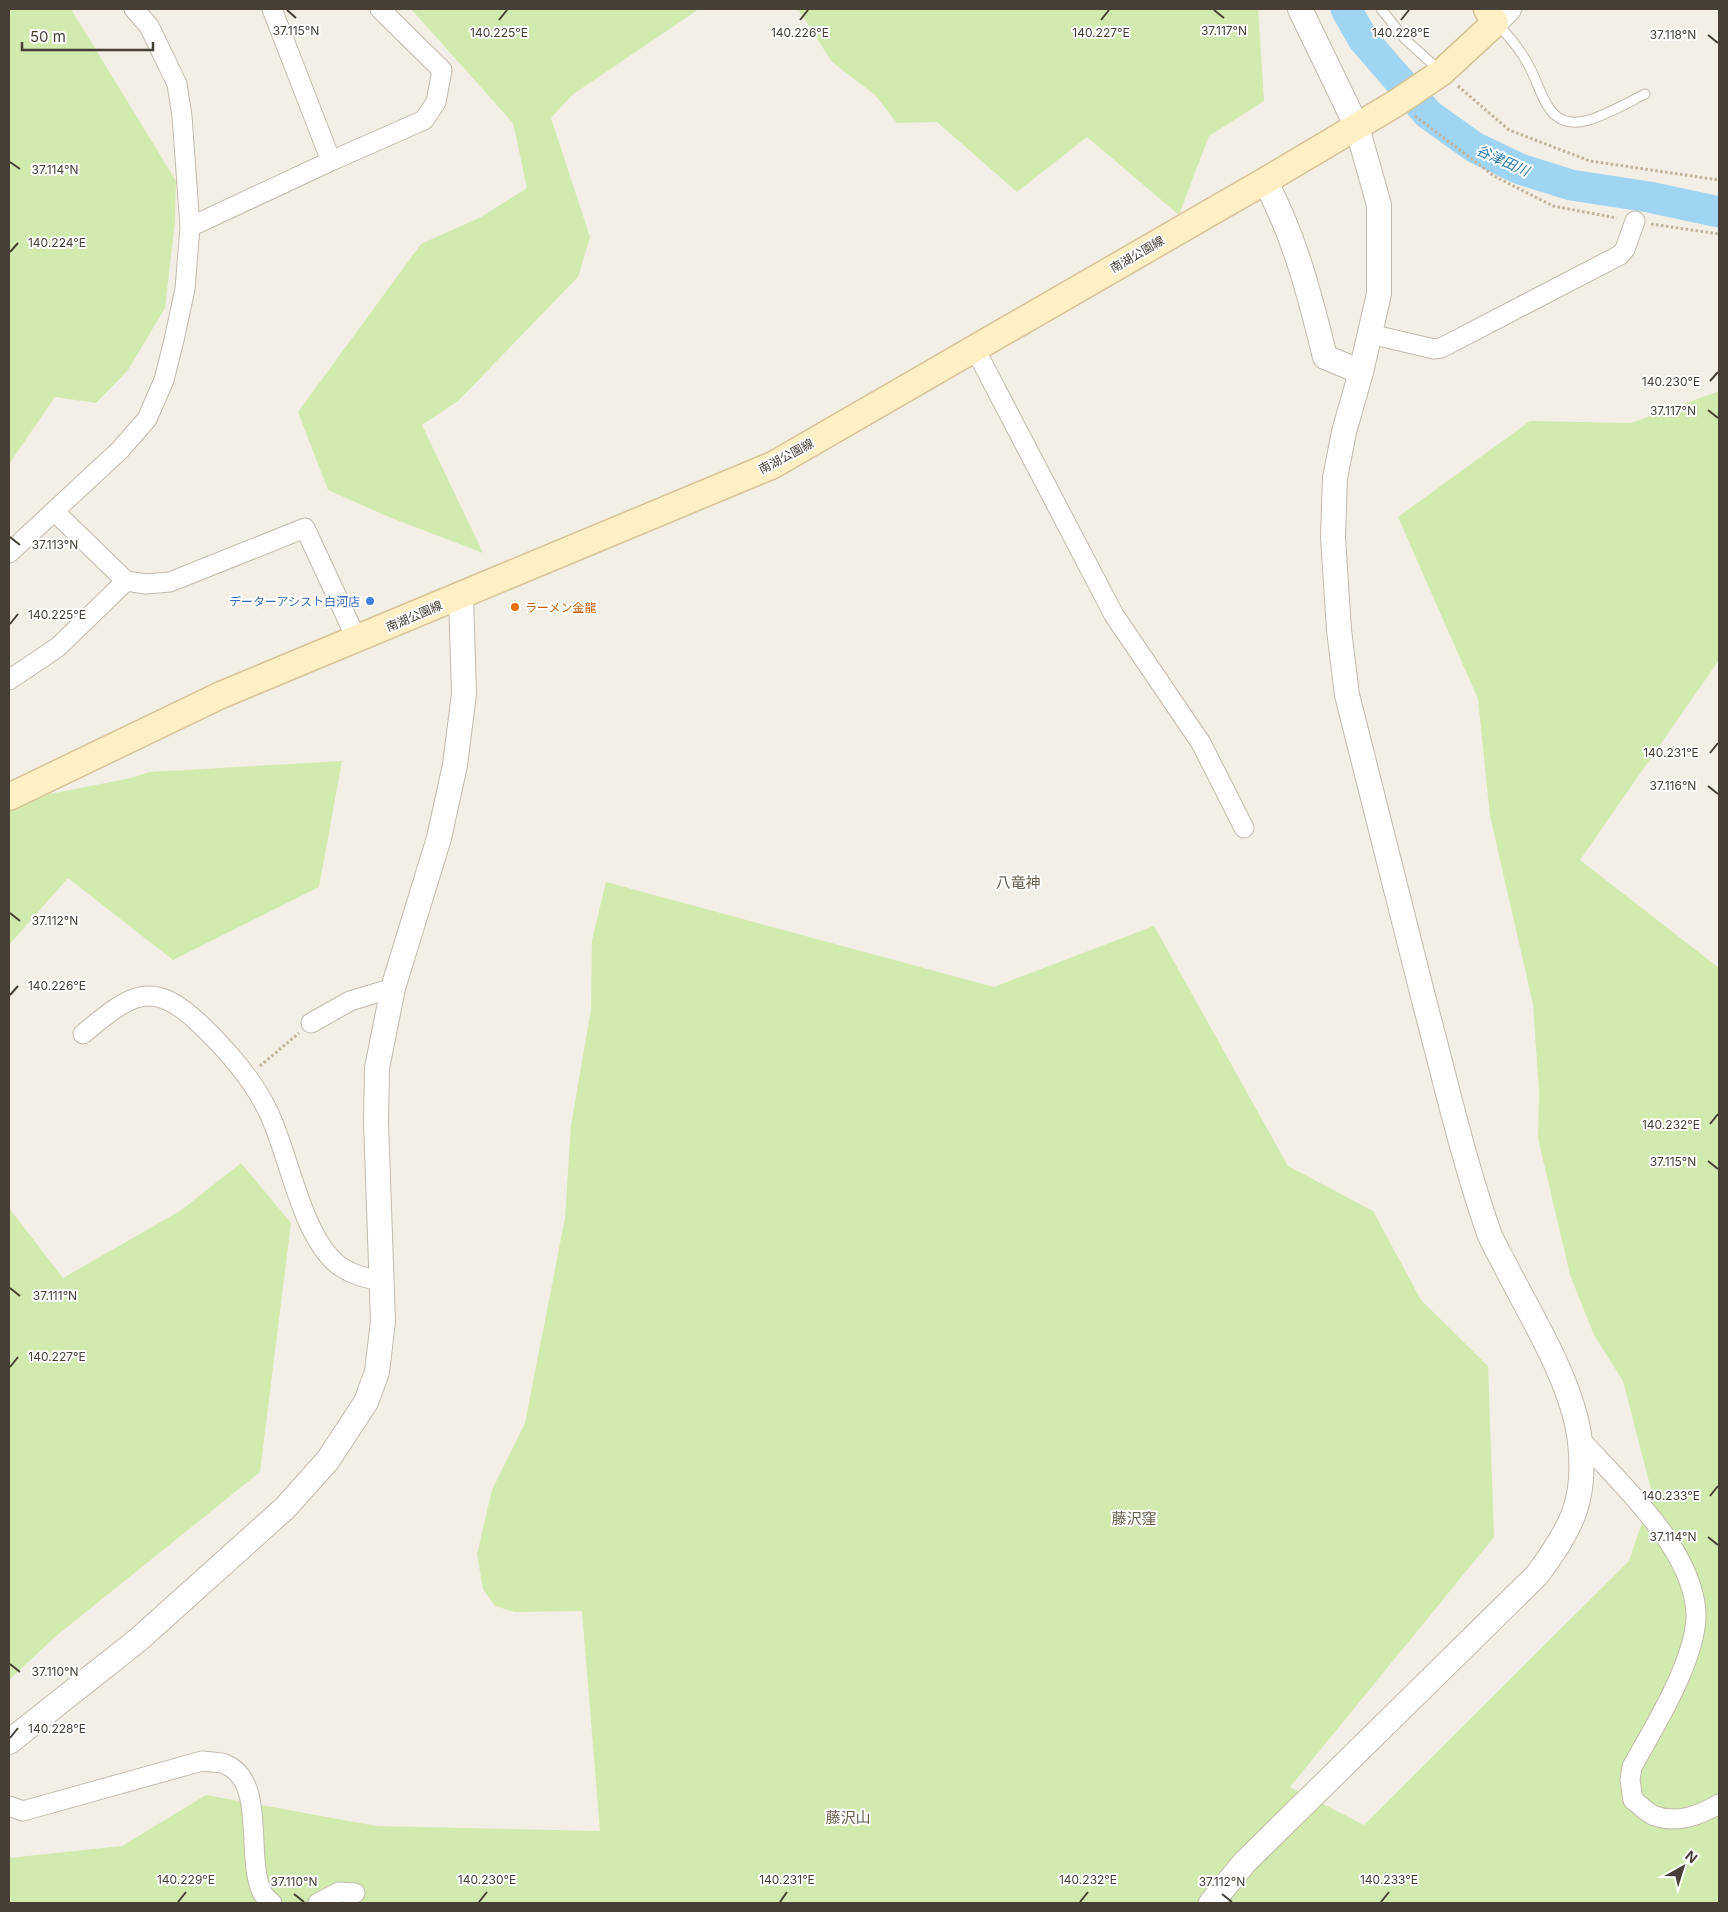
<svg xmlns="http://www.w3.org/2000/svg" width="1728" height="1912" font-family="Inter,'Noto Sans JP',sans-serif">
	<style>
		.green { fill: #d1eaad }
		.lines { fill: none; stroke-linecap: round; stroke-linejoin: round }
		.river { stroke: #9fd4f3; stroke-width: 31 }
		.service-casing { stroke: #c3b9ab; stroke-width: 11 }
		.minor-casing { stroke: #c3b9ab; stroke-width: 21 }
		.tertiary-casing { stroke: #c3b9ab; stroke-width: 26 }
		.secondary-casing { stroke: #d6c294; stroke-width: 29 }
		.path { stroke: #c2b299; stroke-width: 3; stroke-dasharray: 2.5 2.5; stroke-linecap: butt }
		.service { stroke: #fff; stroke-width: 9 }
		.minor { stroke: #fff; stroke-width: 19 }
		.tertiary { stroke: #fff; stroke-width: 24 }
		.secondary { stroke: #ffefc5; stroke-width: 26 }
		.ticks { fill: none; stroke: #473f35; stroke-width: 2 }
		.shop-dot { fill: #3f7fe0; stroke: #fff; stroke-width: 2 }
		.food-dot { fill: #e8710a; stroke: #fff; stroke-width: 2 }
		.labels { text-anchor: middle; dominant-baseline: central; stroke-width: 4; stroke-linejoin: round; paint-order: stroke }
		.street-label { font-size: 12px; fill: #473f35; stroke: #fff }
		.shop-label { font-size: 12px; fill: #366cbe; stroke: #fff; text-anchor: end }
		.food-label { font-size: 12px; fill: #c56008; stroke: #fff; text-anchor: start }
		.water-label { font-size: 14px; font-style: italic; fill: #287bb0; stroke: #fff }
		.quarter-label { font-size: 15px; fill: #6a5d4c; stroke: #fff }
		.ticks-label { font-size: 12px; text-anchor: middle; fill: #473f35; stroke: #fff; stroke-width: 4; stroke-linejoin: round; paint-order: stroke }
	</style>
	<rect width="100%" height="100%" fill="#f4efe6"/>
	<!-- green -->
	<path class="green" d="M 9,9 L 71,9 L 176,181 L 175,221 L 165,308 L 128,370 L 96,403 L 55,397 L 9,464 Z
		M 411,9 L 699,9 L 572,95 L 551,118 L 590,237 L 578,277 L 458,401 L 422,425 L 483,553 L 389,517 L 328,490 L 298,412 L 421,244 L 481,217 L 527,188 L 513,123 Z
		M 798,9 L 1258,9 L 1264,101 L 1209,136 L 1179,215 L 1087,137 L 1017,192 L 937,122 L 897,123 L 875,95 L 832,62 Z
		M 1719,391 L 1719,660 L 1580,860 L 1719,968 L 1719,1903 L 9,1903 L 9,1858 L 122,1846 L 206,1795 L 376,1826 L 600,1831 L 582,1611 L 515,1612 L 495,1606 L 483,1589 L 477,1554 L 492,1490 L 525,1423 L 565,1218 L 571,1125 L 591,1010 L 592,940 L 606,882 L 994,987 L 1154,926 L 1288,1166 L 1373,1211 L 1421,1300 L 1488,1366 L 1494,1537 L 1290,1787 L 1364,1825 L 1629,1561 L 1652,1493 L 1623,1381 L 1594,1335 L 1570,1275 L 1538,1138 L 1539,1091 L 1533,1004 L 1490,816 L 1478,699 L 1398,517 L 1530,421 L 1631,423 Z
		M 342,761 L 319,887 L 173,960 L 68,878 L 9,945 L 9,802 L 131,778 L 149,772 Z
		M 241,1163 L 291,1223 L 260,1472 L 56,1636 L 9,1680 L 9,1208 L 63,1278 L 180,1211 Z"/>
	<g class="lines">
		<!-- river -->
		<path class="river" d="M 1346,9 L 1363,39 L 1428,114 L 1474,147 L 1520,169 L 1571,185 L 1649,197 L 1719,212"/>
		<!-- service casing -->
		<g class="service-casing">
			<path id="service" d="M 1381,9 L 1406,40 L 1439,70
				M 1497,24 C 1511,38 1522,51 1531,70 C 1544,96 1549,132 1589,120 C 1608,114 1627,103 1645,94"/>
		</g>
		<!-- minor casing -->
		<g class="minor-casing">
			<path id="minor" d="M 272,9 L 331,161
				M 190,227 L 331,161 L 424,120 L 436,102 L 442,70 L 380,9
				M 1370,334 L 1434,349 L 1441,348 L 1620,255 L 1625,249 L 1635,221
				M 975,349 L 1114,615 L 1201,743 L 1244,828
				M 55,512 L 126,581 L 146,584 L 170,582 L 305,528 L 357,640
				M 9,553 L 120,450 L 147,419 L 164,380 L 174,340 L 185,289 L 190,227 L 182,116 L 177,84 L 149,26 L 134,9
				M 9,680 L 58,647 L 126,581
				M 311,1023 L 350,1001 L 393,988
				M 83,1034 C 131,994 152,977 202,1026 C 228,1051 251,1077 267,1109 C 289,1152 300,1233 337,1264 C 351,1275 367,1278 383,1282
				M 1580,1439 C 1621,1484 1693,1549 1696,1613 C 1697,1659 1654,1727 1632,1767 L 1630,1780 L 1633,1800 C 1640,1805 1648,1814 1655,1816 C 1678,1824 1700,1815 1719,1804
				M 9,1806 L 23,1811 L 202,1761 C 209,1762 218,1762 225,1764 C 267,1781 245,1856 262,1892 C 264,1896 268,1900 272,1903
				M 318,1903 L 339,1892 L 355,1893"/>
		</g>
		<!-- tertiary casing -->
		<g class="tertiary-casing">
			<path id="tertiary" d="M 1495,23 L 1509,9
				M 1265,181 C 1295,237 1310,296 1325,357 L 1361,372
				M 9,1742 L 138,1640 L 285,1508 L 328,1460 L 366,1402 L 377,1372 L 383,1321 L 376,1122 L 377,1068 L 393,988 L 439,838 L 455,765 L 464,694 L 461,596
				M 1211,1903 L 1245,1862 L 1537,1575 C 1571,1529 1587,1501 1580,1442 C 1574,1386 1534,1321 1508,1271 C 1502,1258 1494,1246 1489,1233 C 1463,1159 1446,1083 1426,1008 C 1400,903 1373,799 1347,695 L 1339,630 L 1333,537 L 1335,478 L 1344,432 L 1361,372 L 1379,294 L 1379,205 L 1357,127 L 1300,9"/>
		</g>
		<!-- secondary casing -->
		<g class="secondary-casing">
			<path id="secondary" d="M 9,797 L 221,695 L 773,465 L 1265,181 L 1398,102 L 1442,72 L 1495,23 L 1487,9"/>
		</g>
		<!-- path -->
		<path class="path" d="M 1458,86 L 1509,130 L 1590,161 L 1719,180
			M 1415,116 L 1494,176 L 1553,206 L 1617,218
			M 1651,224 L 1719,234
			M 260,1066 L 299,1033"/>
		<!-- service -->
		<use href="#service" class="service"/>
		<!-- minor -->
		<use href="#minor" class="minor"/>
		<!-- tertiary -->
		<use href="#tertiary" class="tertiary"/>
		<!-- secondary -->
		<use href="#secondary" class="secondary"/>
	</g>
	<!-- ticks -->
	<path class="ticks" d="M 287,10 L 296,18M 1214,10 L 1224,18M 499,20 L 507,10M 800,20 L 808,10M 1101,20 L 1109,10M 1401,20 L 1409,10M 1708,35 L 1718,43M 10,162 L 20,169M 10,252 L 18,243M 1710,381 L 1718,372M 1708,410 L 1718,418M 10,537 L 20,545M 10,624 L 18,614M 1710,753 L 1718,743M 1708,786 L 1718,794M 10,913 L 20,921M 10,995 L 18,986M 1710,1124 L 1718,1114M 1708,1161 L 1718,1169M 10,1288 L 20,1296M 10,1367 L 18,1357M 1710,1496 L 1718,1486M 1708,1537 L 1718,1545M 10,1664 L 20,1672M 10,1738 L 18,1728M 294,1894 L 304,1902M 1222,1894 L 1232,1902M 178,1902 L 186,1892M 479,1902 L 487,1892M 780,1902 L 787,1892M 1080,1902 L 1088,1892M 1381,1902 L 1389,1892"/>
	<!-- markers -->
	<circle class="shop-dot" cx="370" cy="601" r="5"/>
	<circle class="food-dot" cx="515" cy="607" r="5"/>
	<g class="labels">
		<!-- street labels -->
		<g class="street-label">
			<text transform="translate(1137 254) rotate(-30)">南湖公園線</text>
			<text transform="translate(786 456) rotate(-28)">南湖公園線</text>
			<text transform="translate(414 616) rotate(-23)">南湖公園線</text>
		</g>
		<!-- shop labels -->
		<g class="shop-label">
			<text x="360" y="601">データーアシスト白河店</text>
		</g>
		<!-- food labels -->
		<g class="food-label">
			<text x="525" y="607">ラーメン金龍</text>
		</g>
		<!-- water labels -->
		<g class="water-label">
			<text transform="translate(1503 160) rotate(24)">谷津田川</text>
		</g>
		<!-- quarter labels -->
		<g class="quarter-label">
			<text x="1018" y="882">八竜神</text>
			<text x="1134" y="1518">藤沢窪</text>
			<text x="848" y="1817">藤沢山</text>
		</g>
	</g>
	<g class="ticks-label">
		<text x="296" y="35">37.115°N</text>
		<text x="1224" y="35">37.117°N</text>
		<text x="1101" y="37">140.227°E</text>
		<text x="1401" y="37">140.228°E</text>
		<text x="499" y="37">140.225°E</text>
		<text x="800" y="37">140.226°E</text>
		<text x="1673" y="39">37.118°N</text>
		<text x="55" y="174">37.114°N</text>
		<text x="57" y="247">140.224°E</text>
		<text x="1671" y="386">140.230°E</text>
		<text x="1673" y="415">37.117°N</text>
		<text x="55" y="549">37.113°N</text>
		<text x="57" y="619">140.225°E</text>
		<text x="1671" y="757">140.231°E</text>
		<text x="1673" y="790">37.116°N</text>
		<text x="55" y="925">37.112°N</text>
		<text x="57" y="990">140.226°E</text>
		<text x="1671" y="1129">140.232°E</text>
		<text x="1673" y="1166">37.115°N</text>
		<text x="55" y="1300">37.111°N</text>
		<text x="57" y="1361">140.227°E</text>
		<text x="1671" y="1500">140.233°E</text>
		<text x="1673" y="1541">37.114°N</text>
		<text x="55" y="1676">37.110°N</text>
		<text x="57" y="1733">140.228°E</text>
		<text x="186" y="1884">140.229°E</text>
		<text x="487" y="1884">140.230°E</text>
		<text x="787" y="1884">140.231°E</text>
		<text x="1088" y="1884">140.232°E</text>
		<text x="1389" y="1884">140.233°E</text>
		<text x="294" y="1886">37.110°N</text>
		<text x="1222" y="1886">37.112°N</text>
	</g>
	<!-- border -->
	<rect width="1728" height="1912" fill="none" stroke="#473f35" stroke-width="20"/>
	<!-- north arrow -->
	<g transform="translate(1683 1867) rotate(39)" stroke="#ffffff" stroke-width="4" paint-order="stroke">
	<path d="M0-4L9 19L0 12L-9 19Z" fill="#473f35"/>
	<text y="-8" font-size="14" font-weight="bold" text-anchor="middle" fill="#473f35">N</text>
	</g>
	<!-- scale -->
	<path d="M22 42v8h131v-8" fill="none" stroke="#473f35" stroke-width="2.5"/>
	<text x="30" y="42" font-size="15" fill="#473f35" stroke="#ffffff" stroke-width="4" paint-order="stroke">50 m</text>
</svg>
